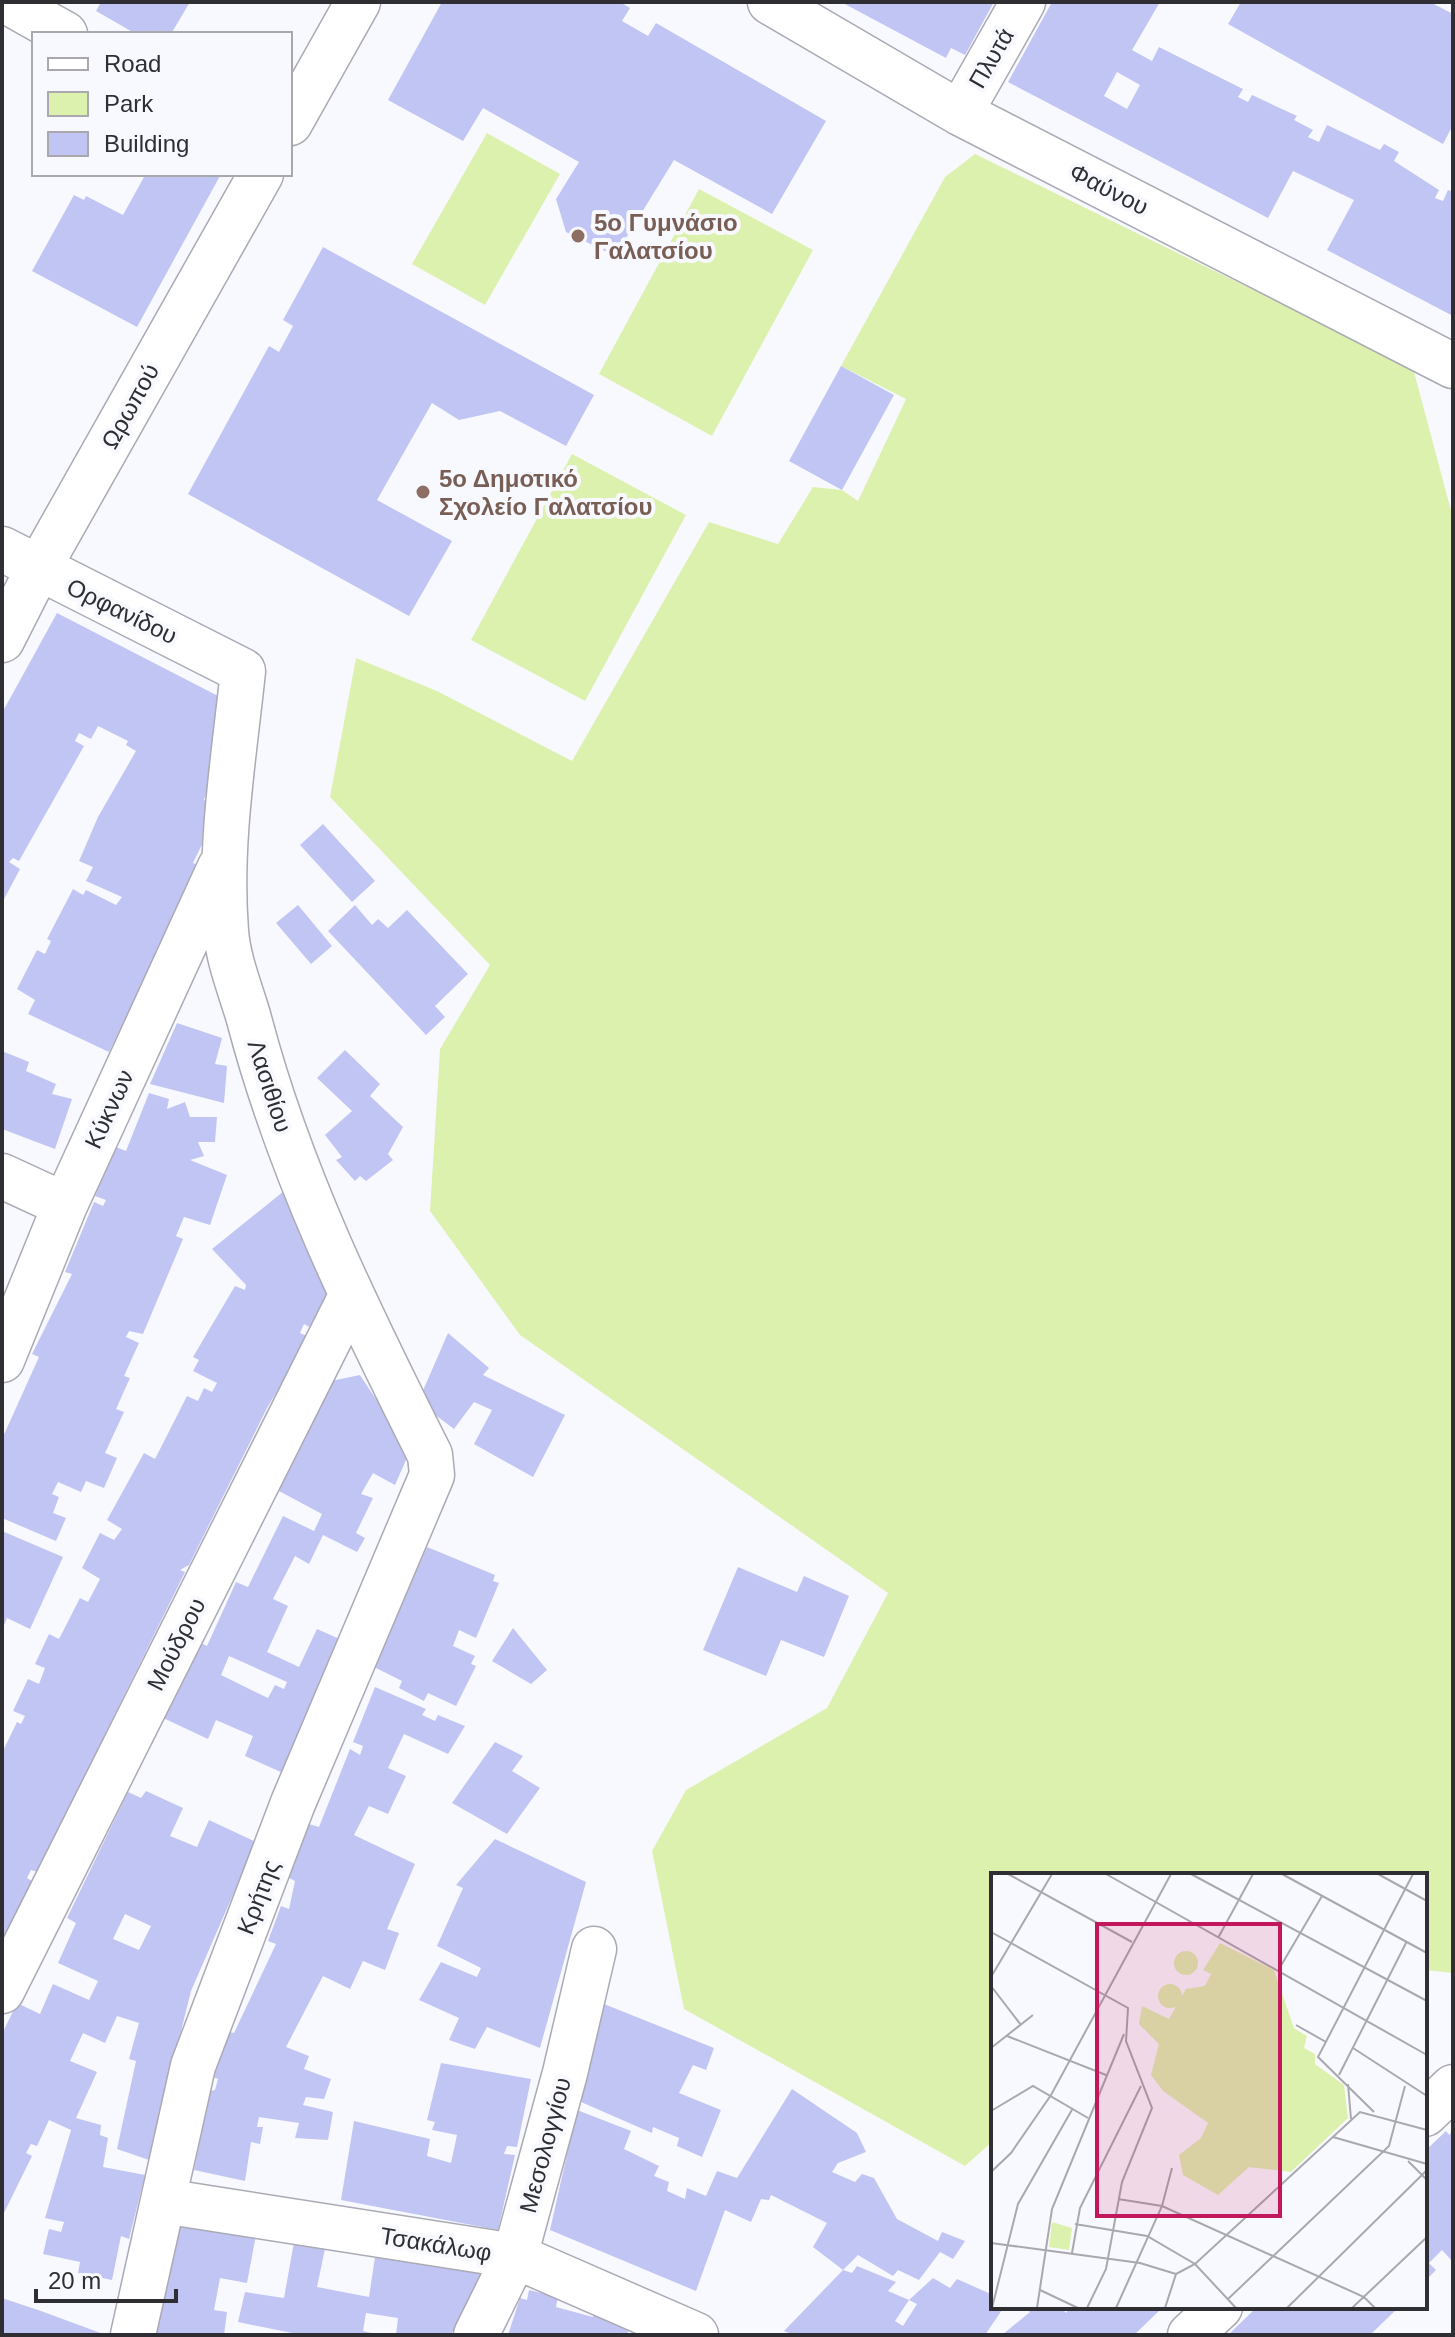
<svg xmlns="http://www.w3.org/2000/svg" width="1455" height="2337" font-family="Arial,sans-serif">
	<style>
		.green { fill: #ddf1af }
		.building { fill: #c1c5f3; fill-rule: evenodd }
		.lines { fill: none; stroke-linecap: round; stroke-linejoin: round }
		.minor-casing { stroke: #a9aab4; stroke-width: 47 }
		.minor { stroke: #fff; stroke-width: 44 }
		.education-dot { fill: #8d6e63; stroke: #f8f9ff; stroke-width: 3 }
		.labels { text-anchor: middle; dominant-baseline: central; stroke-width: 8; stroke-linejoin: round; paint-order: stroke }
		.street-label { font-size: 24px; fill: #2f2f33; stroke: #f8f9ff }
		.education-label { font-size: 24px; font-weight: bold; fill: #785e54; stroke: #f8f9ff; text-anchor: start }
		.inset-road { fill: none; stroke: #a8a8ad; stroke-width: 2 }
		.view { fill: #c2185b; fill-opacity: 0.15; stroke: #c2185b; stroke-width: 4 }
		.inset-edge { fill: none; stroke: #2f2f33; stroke-width: 4 }
	</style>
	<rect width="100%" height="100%" fill="#f8f9ff"/>
	<!-- green -->
	<path class="green" d="M 487,133 L 560,174 L 485,305 L 412,264 Z
		M 975,154 L 1413,368 L 1453,518 L 1453,1973 L 1425,1970 L 1425,1875 L 993,1875 L 993,2141 L 965,2166 L 684,2009 L 652,1851 L 686,1790 L 827,1708 L 888,1593 L 520,1335 L 430,1211 L 440,1049 L 490,965 L 330,797 L 356,658 L 437,691 L 572,761 L 709,522 L 778,544 L 813,487 L 842,490 L 858,501 L 906,399 L 841,366 L 945,177 Z
		M 699,189 L 813,250 L 712,436 L 599,374 Z
		M 572,454 L 686,515 L 585,701 L 471,640 Z"/>
	<!-- building -->
	<path class="building" d="M 101,2 L 190,2 L 171,34 L 136,34 L 96,11 Z
		M 442,2 L 620,2 L 630,8 L 622,21 L 648,36 L 656,23 L 826,121 L 772,214 L 674,160 L 615,256 L 566,232 L 556,199 L 579,162 L 483,108 L 463,141 L 388,100 Z
		M 841,2 L 994,2 L 965,55 L 951,48 L 946,58 Z
		M 1052,2 L 1160,2 L 1132,50 L 1152,61 L 1159,47 L 1243,89 L 1238,97 L 1248,102 L 1252,95 L 1297,116 L 1294,120 L 1313,130 L 1308,137 L 1319,142 L 1327,125 L 1380,150 L 1384,144 L 1399,152 L 1394,161 L 1439,190 L 1435,198 L 1443,201 L 1448,190 L 1453,192 L 1453,316 L 1327,250 L 1354,200 L 1293,171 L 1268,218 L 1008,82 ZM 1117,72 L 1140,85 L 1127,109 L 1104,96 Z
		M 1241,2 L 1430,2 L 1453,14 L 1453,125 L 1443,144 L 1228,24 Z
		M 137,174 L 221,174 L 137,327 L 32,271 L 74,195 L 84,200 L 86,196 L 123,215 L 144,177 Z
		M 323,247 L 594,395 L 566,446 L 500,411 L 459,420 L 432,403 L 377,500 L 452,541 L 409,616 L 188,494 L 269,346 L 279,352 L 293,326 L 283,320 Z
		M 841,366 L 894,395 L 842,490 L 789,461 Z
		M 57,613 L 220,697 L 213,794 L 206,794 L 204,800 L 210,802 L 210,828 L 193,863 L 199,866 L 109,1052 L 28,1014 L 35,1000 L 17,989 L 37,950 L 45,954 L 51,941 L 47,939 L 73,889 L 83,895 L 86,890 L 116,905 L 122,897 L 86,881 L 93,867 L 79,861 L 98,817 L 136,751 L 126,745 L 128,741 L 98,726 L 91,739 L 79,733 L 75,741 L 84,746 L 19,861 L 13,858 L 9,862 L 20,869 L 2,903 L 2,713 Z
		M 323,824 L 375,881 L 352,902 L 300,845 Z
		M 298,905 L 332,946 L 311,964 L 276,923 Z
		M 355,905 L 372,925 L 378,919 L 388,928 L 407,910 L 468,974 L 435,1006 L 445,1017 L 426,1035 L 328,931 Z
		M 177,1023 L 222,1038 L 215,1064 L 227,1066 L 224,1103 L 150,1084 Z
		M 345,1050 L 380,1084 L 370,1096 L 403,1127 L 388,1154 L 393,1160 L 366,1181 L 360,1176 L 355,1181 L 336,1160 L 342,1157 L 325,1135 L 352,1111 L 317,1078 Z
		M 2,1051 L 29,1062 L 26,1071 L 56,1084 L 52,1094 L 72,1099 L 55,1149 L 2,1129 Z
		M 149,1093 L 169,1099 L 167,1109 L 185,1102 L 190,1117 L 217,1117 L 215,1142 L 198,1142 L 204,1156 L 190,1160 L 227,1175 L 210,1225 L 184,1217 L 176,1236 L 183,1239 L 143,1334 L 129,1331 L 126,1337 L 139,1343 L 124,1376 L 130,1378 L 116,1409 L 124,1412 L 105,1453 L 117,1458 L 104,1488 L 86,1481 L 81,1492 L 58,1482 L 52,1494 L 59,1497 L 53,1513 L 66,1518 L 56,1541 L 2,1518 L 2,1439 L 39,1357 L 32,1354 L 72,1274 L 65,1272 L 94,1202 L 103,1206 L 106,1200 L 95,1196 L 116,1147 L 126,1151 Z
		M 284,1191 L 330,1294 L 309,1327 L 304,1324 L 300,1333 L 309,1337 L 267,1408 L 189,1565 L 180,1570 L 185,1572 L 37,1872 L 31,1870 L 27,1878 L 32,1881 L 2,1940 L 2,1753 L 17,1722 L 21,1724 L 25,1716 L 13,1711 L 28,1679 L 39,1684 L 45,1668 L 35,1664 L 49,1634 L 59,1639 L 80,1598 L 88,1602 L 100,1579 L 82,1568 L 100,1533 L 114,1540 L 122,1529 L 107,1520 L 144,1453 L 155,1459 L 187,1396 L 198,1401 L 204,1388 L 212,1392 L 217,1383 L 193,1371 L 199,1360 L 193,1357 L 235,1286 L 245,1290 L 246,1285 L 212,1249 Z
		M 448,1333 L 489,1368 L 483,1375 L 565,1415 L 533,1477 L 474,1444 L 492,1410 L 474,1402 L 454,1429 L 418,1402 Z
		M 360,1375 L 410,1451 L 395,1485 L 373,1473 L 361,1494 L 373,1498 L 356,1533 L 365,1538 L 357,1552 L 323,1535 L 309,1564 L 295,1556 L 273,1599 L 288,1606 L 267,1652 L 299,1667 L 317,1629 L 344,1641 L 283,1773 L 245,1756 L 253,1736 L 216,1720 L 208,1739 L 161,1717 L 197,1641 L 207,1646 L 236,1582 L 248,1587 L 283,1516 L 314,1531 L 322,1514 L 279,1491 L 331,1381 ZM 229,1656 L 287,1682 L 284,1689 L 275,1685 L 268,1698 L 221,1675 Z
		M 2,1531 L 63,1557 L 30,1629 L 7,1618 L 2,1630 Z
		M 427,1547 L 495,1575 L 493,1581 L 499,1583 L 476,1638 L 459,1630 L 453,1646 L 475,1656 L 471,1664 L 476,1666 L 456,1706 L 428,1693 L 424,1701 L 399,1688 L 402,1681 L 374,1667 Z
		M 738,1567 L 797,1592 L 804,1576 L 849,1596 L 824,1657 L 781,1640 L 766,1676 L 703,1650 Z
		M 513,1628 L 547,1670 L 531,1684 L 492,1661 Z
		M 375,1687 L 426,1709 L 422,1715 L 435,1721 L 438,1715 L 465,1726 L 448,1754 L 404,1734 L 388,1768 L 406,1776 L 388,1814 L 369,1806 L 354,1835 L 415,1864 L 387,1929 L 399,1933 L 385,1970 L 363,1961 L 350,1989 L 323,1976 L 286,2047 L 309,2056 L 304,2069 L 331,2079 L 324,2099 L 306,2097 L 303,2105 L 333,2112 L 328,2140 L 295,2138 L 299,2123 L 259,2117 L 257,2127 L 263,2127 L 260,2144 L 251,2142 L 245,2181 L 194,2170 L 210,2091 L 215,2090 L 218,2079 L 213,2077 L 229,2032 L 234,2033 L 276,1944 L 268,1941 L 281,1906 L 289,1909 L 295,1881 L 289,1878 L 309,1824 L 319,1827 L 350,1749 L 360,1755 L 363,1746 L 353,1742 Z
		M 495,1742 L 523,1756 L 512,1771 L 540,1788 L 507,1834 L 452,1803 Z
		M 146,1791 L 183,1808 L 170,1836 L 197,1847 L 209,1820 L 256,1842 L 191,1991 L 149,2160 L 117,2149 L 136,2061 L 129,2059 L 139,2023 L 117,2016 L 105,2043 L 83,2033 L 70,2061 L 97,2072 L 76,2118 L 101,2125 L 100,2135 L 108,2138 L 103,2167 L 145,2175 L 129,2239 L 121,2236 L 112,2280 L 78,2273 L 80,2262 L 43,2254 L 49,2229 L 61,2232 L 64,2222 L 45,2218 L 71,2130 L 49,2120 L 37,2146 L 31,2144 L 26,2153 L 32,2156 L 2,2217 L 2,2034 L 17,2003 L 40,2014 L 53,1984 L 89,2000 L 98,1981 L 58,1963 L 76,1923 L 67,1918 L 128,1792 L 141,1798 ZM 125,1914 L 151,1926 L 139,1950 L 113,1939 Z
		M 495,1839 L 586,1882 L 540,2048 L 487,2027 L 475,2049 L 449,2040 L 459,2018 L 419,2000 L 441,1962 L 477,1977 L 481,1968 L 437,1946 L 463,1888 L 456,1885 Z
		M 604,2004 L 714,2048 L 706,2070 L 693,2065 L 679,2093 L 721,2110 L 702,2157 L 677,2146 L 679,2138 L 653,2127 L 652,2133 L 581,2102 Z
		M 441,2063 L 531,2079 L 517,2147 L 507,2146 L 504,2154 L 515,2155 L 498,2230 L 341,2200 L 354,2121 L 430,2139 L 427,2156 L 451,2163 L 457,2135 L 432,2130 L 435,2122 L 427,2120 Z
		M 792,2089 L 857,2133 L 866,2152 L 838,2163 L 832,2172 L 855,2182 L 862,2174 L 874,2178 L 897,2219 L 938,2241 L 942,2232 L 965,2241 L 953,2259 L 940,2252 L 919,2280 L 898,2270 L 893,2276 L 858,2255 L 843,2270 L 813,2247 L 827,2223 L 771,2195 L 769,2200 L 761,2199 L 751,2222 L 725,2210 L 696,2291 L 550,2230 L 577,2110 L 631,2131 L 624,2149 L 659,2166 L 654,2176 L 669,2182 L 667,2191 L 685,2199 L 687,2188 L 706,2196 L 717,2171 L 737,2178 Z
		M 1446,2131 L 1449,2135 L 1453,2131 L 1453,2262 L 1442,2250 L 1429,2263 L 1436,2270 L 1425,2281 L 1425,2151 Z
		M 177,2212 L 256,2235 L 247,2283 L 220,2278 L 214,2310 L 227,2312 L 224,2335 L 154,2335 Z
		M 294,2242 L 325,2249 L 317,2287 L 369,2297 L 375,2257 L 383,2259 L 383,2253 L 482,2273 L 451,2335 L 396,2335 L 398,2318 L 366,2313 L 363,2331 L 380,2335 L 302,2335 L 238,2322 L 245,2292 L 284,2298 Z
		M 857,2266 L 896,2282 L 888,2291 L 909,2300 L 895,2321 L 903,2326 L 917,2304 L 909,2300 L 933,2278 L 950,2288 L 957,2279 L 993,2295 L 993,2307 L 1004,2307 L 985,2335 L 794,2335 L 784,2331 L 843,2270 L 852,2273 Z
		M 529,2290 L 558,2297 L 556,2307 L 593,2317 L 594,2312 L 630,2326 L 627,2335 L 508,2335 L 520,2298 L 527,2300 Z
		M 2,2298 L 41,2311 L 106,2335 L 2,2335 Z
		M 1025,2307 L 1060,2307 L 1066,2313 L 1070,2307 L 1156,2307 L 1160,2310 L 1134,2335 L 1002,2335 L 1030,2312 Z
		M 1257,2307 L 1399,2307 L 1370,2335 L 1228,2335 Z"/>
	<g class="lines">
		<!-- minor casing -->
		<g class="minor-casing">
			<path id="minor" d="M 8,2 L 65,34
				M 770,2 L 960,113 L 1453,366
				M 960,113 L 1023,2
				M 290,123 L 358,2
				M 2,549 L 243,671 C 234,757 219,844 226,931 C 228,960 241,991 249,1019 C 289,1172 359,1314 430,1455 L 432,1475 L 293,1803 L 193,2066 L 133,2335
				M 2,640 L 38,569 L 261,174
				M 2,1176 L 65,1205
				M 2,1360 L 65,1205 L 220,867
				M 2,1991 L 350,1298
				M 1425,2114 L 1453,2087
				M 163,2201 L 515,2256 L 696,2335
				M 476,2335 L 515,2256 L 565,2073 L 594,1949
				M 1190,2335 L 1220,2307"/>
		</g>
		<!-- minor -->
		<use href="#minor" class="minor"/>
	</g>
	<!-- markers -->
	<g class="education-dot">
		<circle cx="578" cy="236" r="8"/>
		<circle cx="423" cy="492" r="8"/>
	</g>
	<g class="labels">
		<!-- street labels -->
		<g class="street-label">
			<text transform="translate(991 58) rotate(-60)">Πλυτά</text>
			<text transform="translate(1109 189) rotate(27)">Φαύνου</text>
			<text transform="translate(130 406) rotate(-61)">Ωρωπού</text>
			<text transform="translate(122 611) rotate(26)">Ορφανίδου</text>
			<text transform="translate(270 1086) rotate(72)">Λασιθίου</text>
			<text transform="translate(109 1109) rotate(-65)">Κύκνων</text>
			<text transform="translate(176 1644) rotate(-63)">Μούδρου</text>
			<text transform="translate(258 1897) rotate(-69)">Κρήτης</text>
			<text transform="translate(545 2145) rotate(-75)">Μεσολογγίου</text>
			<text transform="translate(436 2244) rotate(9)">Τσακάλωφ</text>
		</g>
		<!-- education labels -->
		<g class="education-label">
			<text x="594" y="222">5ο Γυμνάσιο<tspan x="594" dy="28">Γαλατσίου</tspan></text>
			<text x="439" y="478">5ο Δημοτικό<tspan x="439" dy="28">Σχολείο Γαλατσίου</tspan></text>
		</g>
	</g>
	<!-- overview -->
	<g transform="translate(991 1873)">
		<rect width="436" height="436" fill="#f8f9ff"/>
		<path d="M 229,70 L 283,97 L 303,155 L 316,163 L 313,175 L 324,181 L 324,191 L 353,212 L 357,245 L 300,299 L 258,294 L 227,322 L 192,302 L 188,282 L 210,265 L 217,250 L 172,218 L 160,202 L 168,171 L 148,151 L 151,133 L 178,146 L 195,116 L 214,113 L 220,101 L 212,97 ZM183 90a12 12 0 1 1 24 0a12 12 0 1 1-24 0ZM167 123a12 12 0 1 1 24 0a12 12 0 1 1-24 0ZM 61,349 L 81,355 L 78,377 L 58,374 Z" fill="#ddf1af"/>
		<path class="inset-road" d="M 17,1 L 141,69M 115,1 L 436,182M 200,1 L 436,128M 291,1 L 436,80M 387,1 L 436,28M 0,59 L 137,135 L 135,168 L 161,235 L 131,309 L 115,396 L 96,435M 227,65 L 262,1M 288,96 L 331,23M 0,104 L 61,1M 0,113 L 30,152M 305,152 L 335,169M 16,163 L 115,202M 0,175 L 42,142M 362,175 L 436,223M 348,202 L 416,68M 357,211 L 360,246M 0,238 L 42,213 L 97,245M 383,239 L 327,184 L 422,1M 342,264 L 436,291M 417,288 L 436,307M 0,299 L 20,280 L 60,222 L 180,1M 127,326 L 171,333 L 373,424 L 384,435M 84,351 L 156,363 L 204,391 L 245,435M 0,370 L 149,390 L 185,401M 81,380 L 89,335 L 150,213M 185,401 L 204,391 L 369,239 L 436,257M 49,417 L 87,435M 237,426 L 398,273 L 414,213M 1,435 L 27,331 L 82,235M 46,435 L 61,336 L 133,161M 125,435 L 171,333 L 181,295M 174,435 L 185,401M 296,435 L 436,297M 361,435 L 436,364"/>
		<path class="view" d="M 106,51 L 289,51 L 289,343 L 106,343 Z"/>
		<rect width="436" height="436" class="inset-edge"/>
	</g>
	<!-- border -->
	<rect width="1455" height="2337" fill="none" stroke="#2f2f33" stroke-width="8"/>
	<!-- legend -->
	<rect x="32" y="32" width="260" height="144" fill="#f8f9ff" stroke="#a8a8ad" stroke-width="2"/>
	<rect x="48" y="58" width="40" height="12" fill="#ffffff" stroke="#a8a8ad" stroke-width="2"/>
	<text x="104" y="72" font-size="24" fill="#2f2f33">Road</text>
	<rect x="48" y="92" width="40" height="24" fill="#ddf1af" stroke="#a8a8ad" stroke-width="2"/>
	<text x="104" y="112" font-size="24" fill="#2f2f33">Park</text>
	<rect x="48" y="132" width="40" height="24" fill="#c1c5f3" stroke="#a8a8ad" stroke-width="2"/>
	<text x="104" y="152" font-size="24" fill="#2f2f33">Building</text>
	<!-- scale -->
	<path d="M36 2289v12h140v-12" fill="none" stroke="#2f2f33" stroke-width="4"/>
	<text x="48" y="2289" font-size="24" fill="#2f2f33" stroke="#f8f9ff" stroke-width="6" paint-order="stroke">20 m</text>
</svg>
